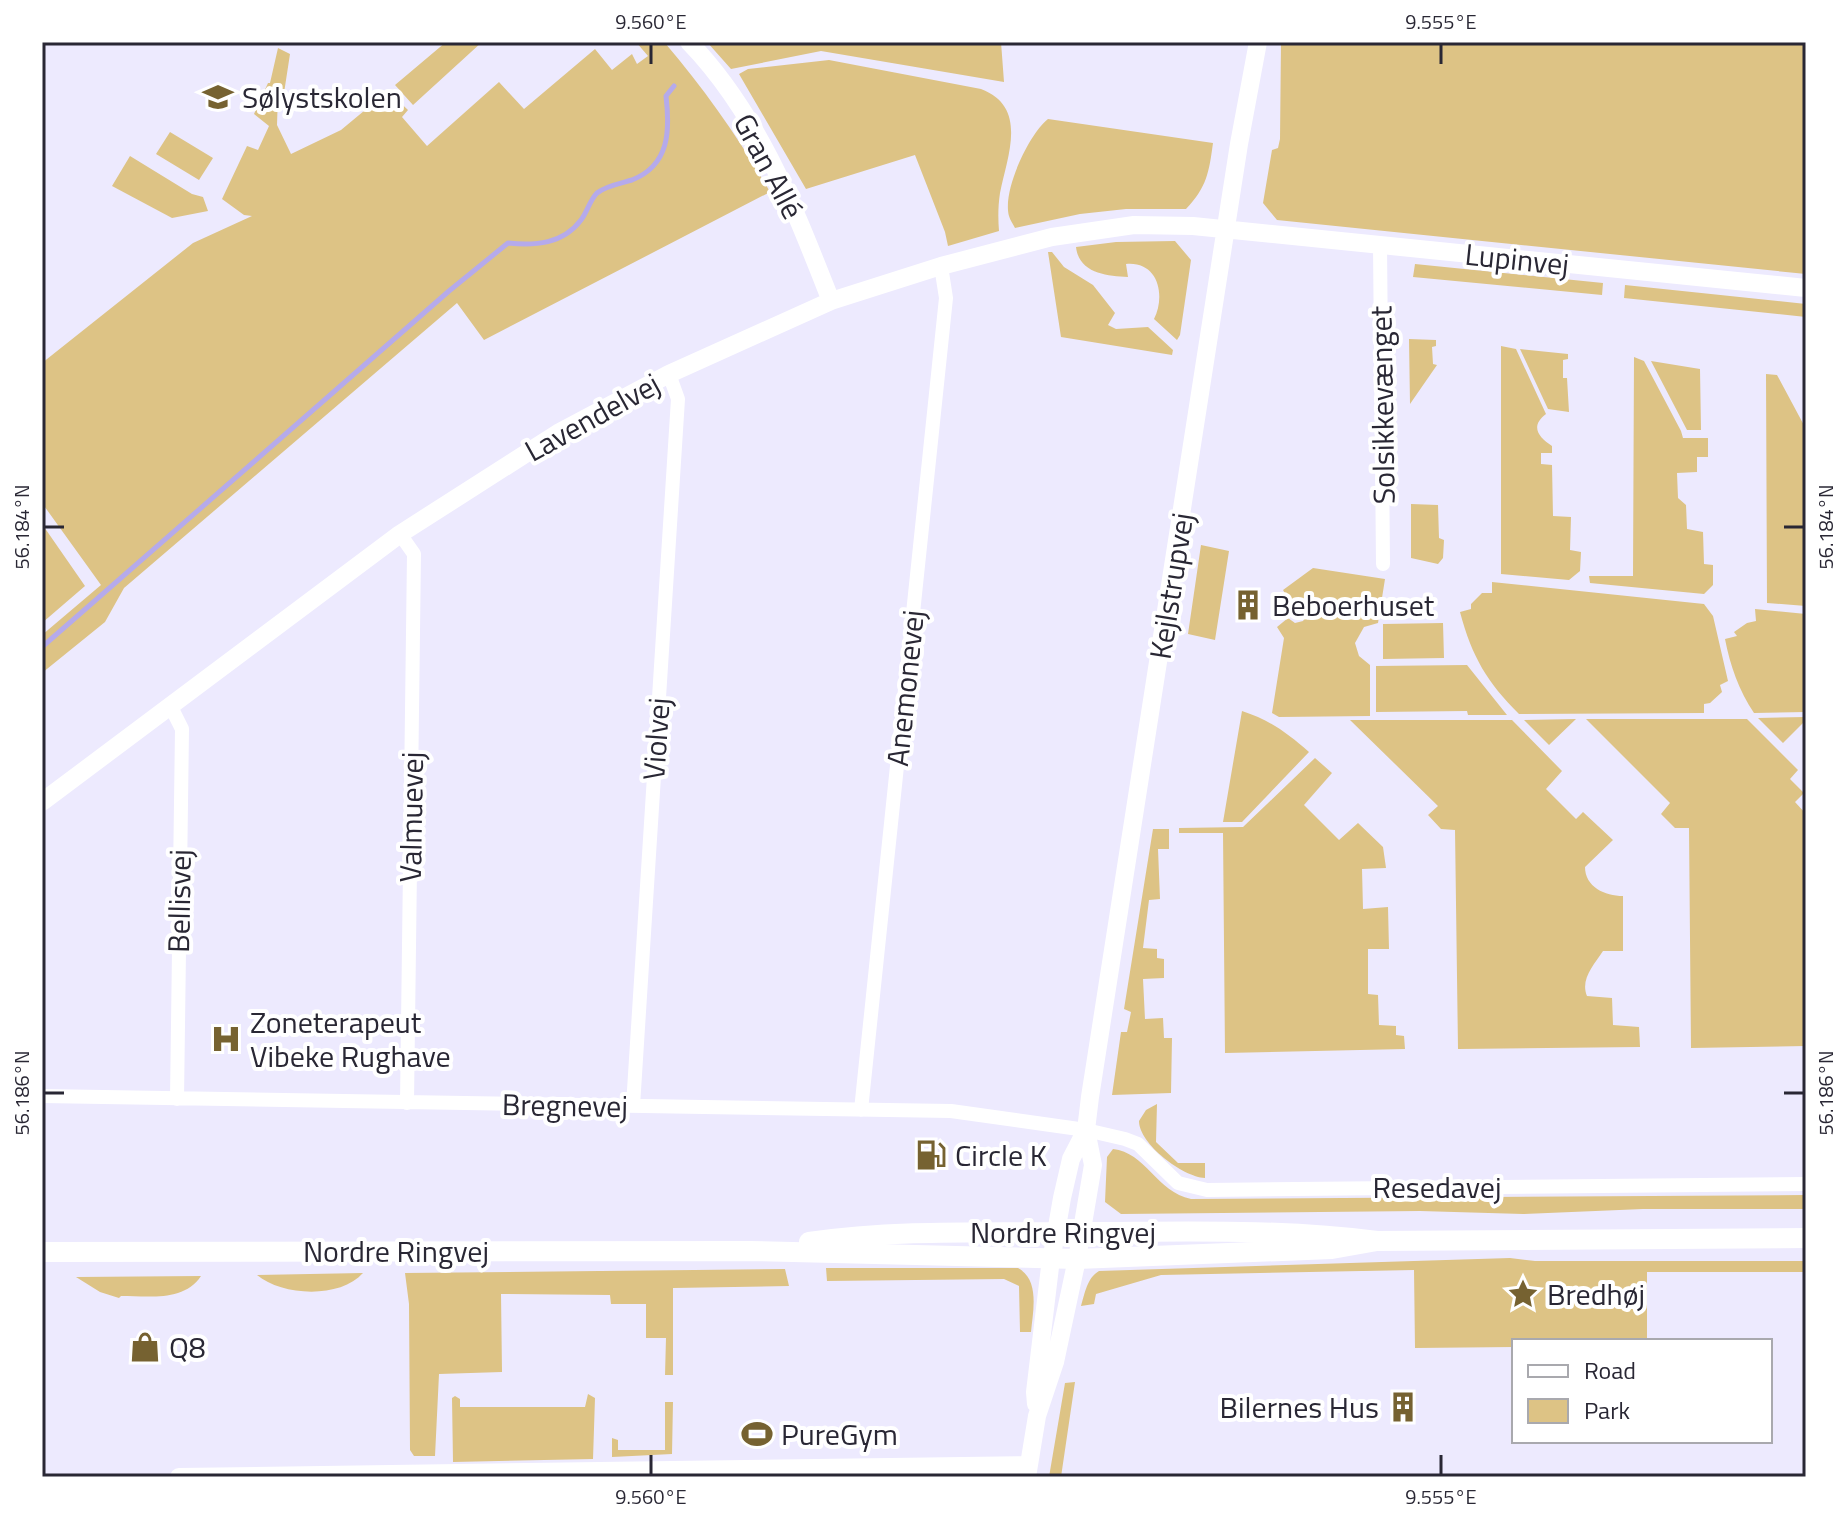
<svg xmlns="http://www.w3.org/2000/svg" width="1848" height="1519" font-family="'Titillium Web',sans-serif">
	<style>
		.green { fill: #ddc385 }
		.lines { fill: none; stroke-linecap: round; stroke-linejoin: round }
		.stream { stroke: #b5aaeb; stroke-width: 5 }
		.minor { stroke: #fff; stroke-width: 14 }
		.tertiary { stroke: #fff; stroke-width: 18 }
		.secondary { stroke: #fff; stroke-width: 20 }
		.ticks { fill: none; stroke: #292734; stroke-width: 3 }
		.labels { text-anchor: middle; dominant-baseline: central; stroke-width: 8; stroke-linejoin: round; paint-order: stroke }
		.poi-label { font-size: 30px; fill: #292734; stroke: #fff; text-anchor: start }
		.street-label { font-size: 30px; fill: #292734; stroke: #fff }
		.neatline { fill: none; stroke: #292734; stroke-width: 3 }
		.ticks-label { font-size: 20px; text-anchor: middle; fill: #292734 }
	</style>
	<rect width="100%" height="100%" fill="#edeafe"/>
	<!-- green -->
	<path class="green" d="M 446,42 L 482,42 L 413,105 L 395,85 Z
		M 636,42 L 665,43 C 705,90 739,138 770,192 L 484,340 L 457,303 L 124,588 L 105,622 L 42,673 L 42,635 L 101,585 L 42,503 L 42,363 L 193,243 L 252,216 L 244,215 L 222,199 L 247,146 L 258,150 L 269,126 L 254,114 L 268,83 L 270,83 L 278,48 L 290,54 L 284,93 L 278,94 L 277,125 L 291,154 L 341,130 L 388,91 L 408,110 L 402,117 L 427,146 L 499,82 L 524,109 L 595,49 L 612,70 L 632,54 L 637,64 L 648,56 Z
		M 707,42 L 1001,42 L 1004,82 L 821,51 L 731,69 Z
		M 1281,42 L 1806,42 L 1806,274 L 1277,220 L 1263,203 L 1272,150 L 1278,148 L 1280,139 Z
		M 829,60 L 981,89 C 1029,107 1007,157 1000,193 C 998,206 998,219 999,231 L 948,246 L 945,232 L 915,155 L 806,189 L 739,74 L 748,69 Z
		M 1048,119 L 1213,143 C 1209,172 1207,187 1186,209 L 1126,209 L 1080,214 L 1015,228 C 1013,224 1010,220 1009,216 C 1002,191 1029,134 1048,119 Z
		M 170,132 L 213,158 L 199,180 L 156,154 Z
		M 130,156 L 192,194 L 203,197 L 208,211 L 172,218 L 112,186 Z
		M 1175,241 L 1191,260 L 1180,335 L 1177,340 L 1154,319 C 1166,295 1158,261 1126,264 L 1128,277 C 1106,276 1079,273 1076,247 L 1116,242 Z
		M 1048,252 L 1052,252 L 1064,267 L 1093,285 L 1115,313 L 1108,325 L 1116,329 L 1148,327 L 1173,350 L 1172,355 L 1061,337 Z
		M 1415,264 L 1603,283 L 1602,295 L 1413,277 Z
		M 1625,285 L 1806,304 L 1806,317 L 1624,298 Z
		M 1409,339 L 1436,340 L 1436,346 L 1432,347 L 1433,364 L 1437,365 L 1410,404 Z
		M 1501,346 L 1516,349 L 1546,414 C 1530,426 1538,437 1552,446 L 1552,453 L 1541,453 L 1541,464 L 1552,465 L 1553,516 L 1571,517 L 1570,550 L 1581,552 L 1580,571 L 1569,580 L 1501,574 Z
		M 1520,349 L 1568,354 L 1568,359 L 1563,360 L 1563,378 L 1567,378 L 1569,412 L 1548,409 Z
		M 1634,357 L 1644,361 L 1681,431 L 1683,438 L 1708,438 L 1708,457 L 1697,457 L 1697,472 L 1677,473 L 1678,498 L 1686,505 L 1687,529 L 1703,532 L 1704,564 L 1713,565 L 1713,585 L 1704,594 L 1590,583 L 1589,576 L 1633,576 Z
		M 1651,361 L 1700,369 L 1701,430 L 1687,430 Z
		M 1766,374 L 1777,375 L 1806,429 L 1804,526 L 1806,606 L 1767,603 Z
		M 1411,504 L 1438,505 L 1439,538 L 1444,540 L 1443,558 L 1438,564 L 1411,558 Z
		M 42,524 L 85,586 L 42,623 Z
		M 1201,545 L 1229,551 L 1215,640 L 1188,634 Z
		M 1313,568 L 1385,579 L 1378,623 L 1364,627 L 1355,643 L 1359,656 L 1370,665 L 1370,716 L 1279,717 L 1272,713 L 1284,638 L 1277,627 L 1288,618 L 1295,623 L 1303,621 L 1309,611 L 1303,601 L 1290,602 L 1283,590 Z
		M 1492,582 L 1704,604 L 1713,616 L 1728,681 L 1720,685 L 1722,692 L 1710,703 L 1704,704 L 1704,713 L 1519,714 C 1487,682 1472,657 1460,612 L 1471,609 L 1471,604 L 1482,593 L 1492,593 Z
		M 1755,609 L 1806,614 L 1806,712 L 1754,713 C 1739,691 1730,665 1725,639 L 1737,636 L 1734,632 L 1747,623 L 1756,621 Z
		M 1443,623 L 1444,658 L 1383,659 L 1383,624 Z
		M 1467,665 L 1507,715 L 1468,715 L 1467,711 L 1376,712 L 1376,666 Z
		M 1242,711 C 1270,720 1287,733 1309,752 L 1242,822 L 1223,822 Z
		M 1806,717 L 1806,720 L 1783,743 L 1758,718 Z
		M 1576,719 L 1549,745 L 1524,720 Z
		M 1586,719 L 1747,719 L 1798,770 L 1790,779 L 1804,793 L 1795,802 L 1806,814 L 1806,1046 L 1691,1048 L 1689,828 L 1675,828 L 1661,814 L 1670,803 Z
		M 1350,720 L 1512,720 L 1562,771 L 1546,789 L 1576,819 L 1583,812 L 1613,840 L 1585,867 C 1585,887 1605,896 1623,896 L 1623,951 L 1603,951 C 1594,965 1580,979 1587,996 L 1612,998 L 1613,1025 L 1639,1027 L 1640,1047 L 1458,1049 L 1455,830 L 1441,829 L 1428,815 L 1438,806 Z
		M 1315,758 L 1332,773 L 1304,805 L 1339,840 L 1358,823 L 1383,847 L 1386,868 L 1362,869 L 1363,909 L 1388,907 L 1389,949 L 1368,949 L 1368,994 L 1378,995 L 1379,1025 L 1396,1026 L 1396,1035 L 1404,1036 L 1405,1049 L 1225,1053 L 1223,833 L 1179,833 L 1179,828 L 1243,827 Z
		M 1153,829 L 1169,829 L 1169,849 L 1158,849 L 1160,899 L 1149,900 L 1143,948 L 1157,949 L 1157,958 L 1164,959 L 1164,978 L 1143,979 L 1145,1019 L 1163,1018 L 1164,1038 L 1172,1038 L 1171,1093 L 1112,1095 L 1121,1032 L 1127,1032 L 1131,1012 L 1124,1009 Z
		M 1157,1104 L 1156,1142 L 1178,1163 L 1205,1163 L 1205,1178 C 1183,1177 1139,1144 1139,1121 L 1146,1110 Z
		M 1113,1149 C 1145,1152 1157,1192 1191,1199 L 1806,1195 L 1806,1209 L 1643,1209 L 1523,1214 L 1420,1211 L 1121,1214 L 1105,1202 L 1107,1157 Z
		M 1510,1258 L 1535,1261 L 1806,1261 L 1806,1272 L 1647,1272 L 1647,1341 L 1514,1341 L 1514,1347 L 1415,1348 L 1414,1270 L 1161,1275 L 1096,1294 L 1094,1304 L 1081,1306 C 1085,1293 1087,1278 1099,1271 Z
		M 826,1268 L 1018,1268 C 1040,1280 1033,1311 1031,1332 L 1020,1332 L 1019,1286 L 1004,1279 L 827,1281 Z
		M 785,1269 L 789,1286 L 673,1288 L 673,1375 L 665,1375 L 666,1338 L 646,1338 L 646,1304 L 611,1304 L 610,1295 L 501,1294 L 502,1372 L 439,1374 L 435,1456 L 414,1456 L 410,1450 L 409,1304 L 405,1273 Z
		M 363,1273 C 340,1299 282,1296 257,1275 Z
		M 201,1276 C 184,1302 148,1296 121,1296 L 119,1298 L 100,1292 L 76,1277 Z
		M 1075,1382 L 1061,1477 L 1049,1477 L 1065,1383 Z
		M 588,1394 L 595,1398 L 593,1459 L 453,1462 L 452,1398 L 455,1396 L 460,1399 L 460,1407 L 585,1407 Z
		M 665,1402 L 673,1402 L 672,1454 L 612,1457 L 612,1438 L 618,1440 L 618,1450 L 665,1450 Z"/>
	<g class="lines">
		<!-- stream -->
		<path class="stream" d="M 42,647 L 449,291 L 508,243 C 535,246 563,244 581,220 C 587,212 590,200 597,193 C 605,186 622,183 632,180 C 670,165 670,130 666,96 L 674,86"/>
		<!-- minor -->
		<path class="minor" d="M 1380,245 L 1383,564
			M 400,534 L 414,554 L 407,1103
			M 170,705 L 182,729 L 177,1099
			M 42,1096 L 951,1111 L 1086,1130 L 1125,1139 L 1138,1144 L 1178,1183 L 1207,1190 L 1806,1184
			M 633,1106 L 678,399 L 669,374
			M 861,1110 L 946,298 L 941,266"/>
		<!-- tertiary -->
		<path class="tertiary" d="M 689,42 C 759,114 795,210 831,301
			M 42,802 L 400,534 L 558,433 L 669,374 L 831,301 L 941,266 L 1052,237 L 1134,225 L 1193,226 L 1806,288
			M 1036,1404 L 1035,1392 L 1050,1267 L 1062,1198 L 1071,1159 L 1086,1130
			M 179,1477 L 1029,1465
			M 1027,1477 L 1037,1416 L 1055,1362 L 1077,1259 L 1093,1165 L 1086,1130 L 1090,1097 L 1239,144 L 1258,42"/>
		<!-- secondary -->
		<path class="secondary" d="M 809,1242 C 898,1229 989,1233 1078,1232 C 1178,1232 1278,1228 1377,1241 L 1806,1238
			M 42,1252 L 750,1251 L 1077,1259 L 1332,1249 L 1377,1241"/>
	</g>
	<!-- ticks -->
	<path class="ticks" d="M 651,44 L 651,64M 1441,44 L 1441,64M 44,527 L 64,527M 1784,527 L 1804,527M 44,1093 L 64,1093M 1784,1093 L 1804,1093M 651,1455 L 651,1475M 1441,1455 L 1441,1475"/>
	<!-- icons -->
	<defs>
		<g id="school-bare" transform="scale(2.4)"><path d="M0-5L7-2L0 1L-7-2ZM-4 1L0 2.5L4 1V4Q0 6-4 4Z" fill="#766231" stroke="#fff" stroke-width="2.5" paint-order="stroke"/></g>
		<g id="building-bare" transform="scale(2.4)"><path d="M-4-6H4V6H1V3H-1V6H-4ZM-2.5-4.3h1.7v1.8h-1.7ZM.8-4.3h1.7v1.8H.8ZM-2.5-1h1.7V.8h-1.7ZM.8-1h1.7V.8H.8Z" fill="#766231" stroke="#fff" stroke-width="2.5" paint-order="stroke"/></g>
		<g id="hospital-bare" transform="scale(2.4)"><path d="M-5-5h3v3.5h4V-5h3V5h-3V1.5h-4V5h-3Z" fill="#766231" stroke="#fff" stroke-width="2.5" paint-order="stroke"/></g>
		<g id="fuel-bare" transform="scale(2.4)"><path d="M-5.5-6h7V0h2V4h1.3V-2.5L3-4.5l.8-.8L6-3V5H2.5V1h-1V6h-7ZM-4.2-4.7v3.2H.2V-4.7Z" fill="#766231" stroke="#fff" stroke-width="2.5" paint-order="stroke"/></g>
		<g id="sight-bare" transform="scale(2.4)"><path d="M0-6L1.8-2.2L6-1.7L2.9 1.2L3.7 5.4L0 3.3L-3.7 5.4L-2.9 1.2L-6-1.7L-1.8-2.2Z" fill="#766231" stroke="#fff" stroke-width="2.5" paint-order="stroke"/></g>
		<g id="shop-bare" transform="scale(2.4)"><path d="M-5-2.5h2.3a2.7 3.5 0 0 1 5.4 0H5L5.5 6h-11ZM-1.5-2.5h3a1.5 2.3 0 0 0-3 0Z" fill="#766231" stroke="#fff" stroke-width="2.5" paint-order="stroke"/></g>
		<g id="stadium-bare" transform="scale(2.4)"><path d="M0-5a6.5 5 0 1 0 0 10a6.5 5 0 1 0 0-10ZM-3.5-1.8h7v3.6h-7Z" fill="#766231" stroke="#fff" stroke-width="2.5" paint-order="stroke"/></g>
	</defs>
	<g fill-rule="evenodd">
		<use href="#school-bare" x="218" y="97"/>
		<use href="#building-bare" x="1248" y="605"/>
		<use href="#hospital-bare" x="226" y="1039"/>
		<use href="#fuel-bare" x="931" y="1155"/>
		<use href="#sight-bare" x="1523" y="1294"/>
		<use href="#shop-bare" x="145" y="1347"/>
		<use href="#building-bare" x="1403" y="1407"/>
		<use href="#stadium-bare" x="757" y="1434"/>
	</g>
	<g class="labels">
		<!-- poi labels -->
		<g class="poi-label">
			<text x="242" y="97">Sølystskolen</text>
			<text x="1272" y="605">Beboerhuset</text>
			<text x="250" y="1022">Zoneterapeut<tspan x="250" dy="34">Vibeke Rughave</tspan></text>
			<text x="955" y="1155">Circle K</text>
			<text x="1547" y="1294">Bredhøj</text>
			<text x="169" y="1347">Q8</text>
			<text x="1379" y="1407" text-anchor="end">Bilernes Hus</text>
			<text x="781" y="1434">PureGym</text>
		</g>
		<!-- street labels -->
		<g class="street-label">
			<text transform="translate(769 166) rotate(62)">Gran Allé</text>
			<text transform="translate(1517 259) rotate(6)">Lupinvej</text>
			<text transform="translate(1382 405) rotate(-91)">Solsikkevænget</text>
			<text transform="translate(592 417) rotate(-29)">Lavendelvej</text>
			<text transform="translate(1171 586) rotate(-81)">Kejlstrupvej</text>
			<text transform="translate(905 688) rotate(-84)">Anemonevej</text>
			<text transform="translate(656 739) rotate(-86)">Violvej</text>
			<text transform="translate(411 817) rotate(-89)">Valmuevej</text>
			<text transform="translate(179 901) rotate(-89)">Bellisvej</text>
			<text transform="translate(565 1105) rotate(1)">Bregnevej</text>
			<text x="1437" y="1187">Resedavej</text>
			<text x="1063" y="1232">Nordre Ringvej</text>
			<text x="396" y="1251">Nordre Ringvej</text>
		</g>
	</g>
	<!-- border -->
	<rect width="1848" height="1519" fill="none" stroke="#ffffff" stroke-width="88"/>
	<!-- legend -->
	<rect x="1512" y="1339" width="260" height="104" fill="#ffffff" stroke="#a9a9ae" stroke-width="2"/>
	<rect x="1528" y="1365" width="40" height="12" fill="#ffffff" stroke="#a9a9ae" stroke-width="2"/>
	<text x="1584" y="1379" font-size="24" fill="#292734">Road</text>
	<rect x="1528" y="1399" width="40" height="24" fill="#ddc385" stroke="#a9a9ae" stroke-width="2"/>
	<text x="1584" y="1419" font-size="24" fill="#292734">Park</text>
	<rect x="44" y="44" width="1760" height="1431" class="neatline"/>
	<g class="ticks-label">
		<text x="651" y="29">9.560°E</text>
		<text x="1441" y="29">9.555°E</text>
		<text transform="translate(1826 527) rotate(-90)" y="7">56.184°N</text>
		<text transform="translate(22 527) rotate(-90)" y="7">56.184°N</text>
		<text transform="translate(1826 1093) rotate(-90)" y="7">56.186°N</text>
		<text transform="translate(22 1093) rotate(-90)" y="7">56.186°N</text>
		<text x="651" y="1504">9.560°E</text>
		<text x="1441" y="1504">9.555°E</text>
	</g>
</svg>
